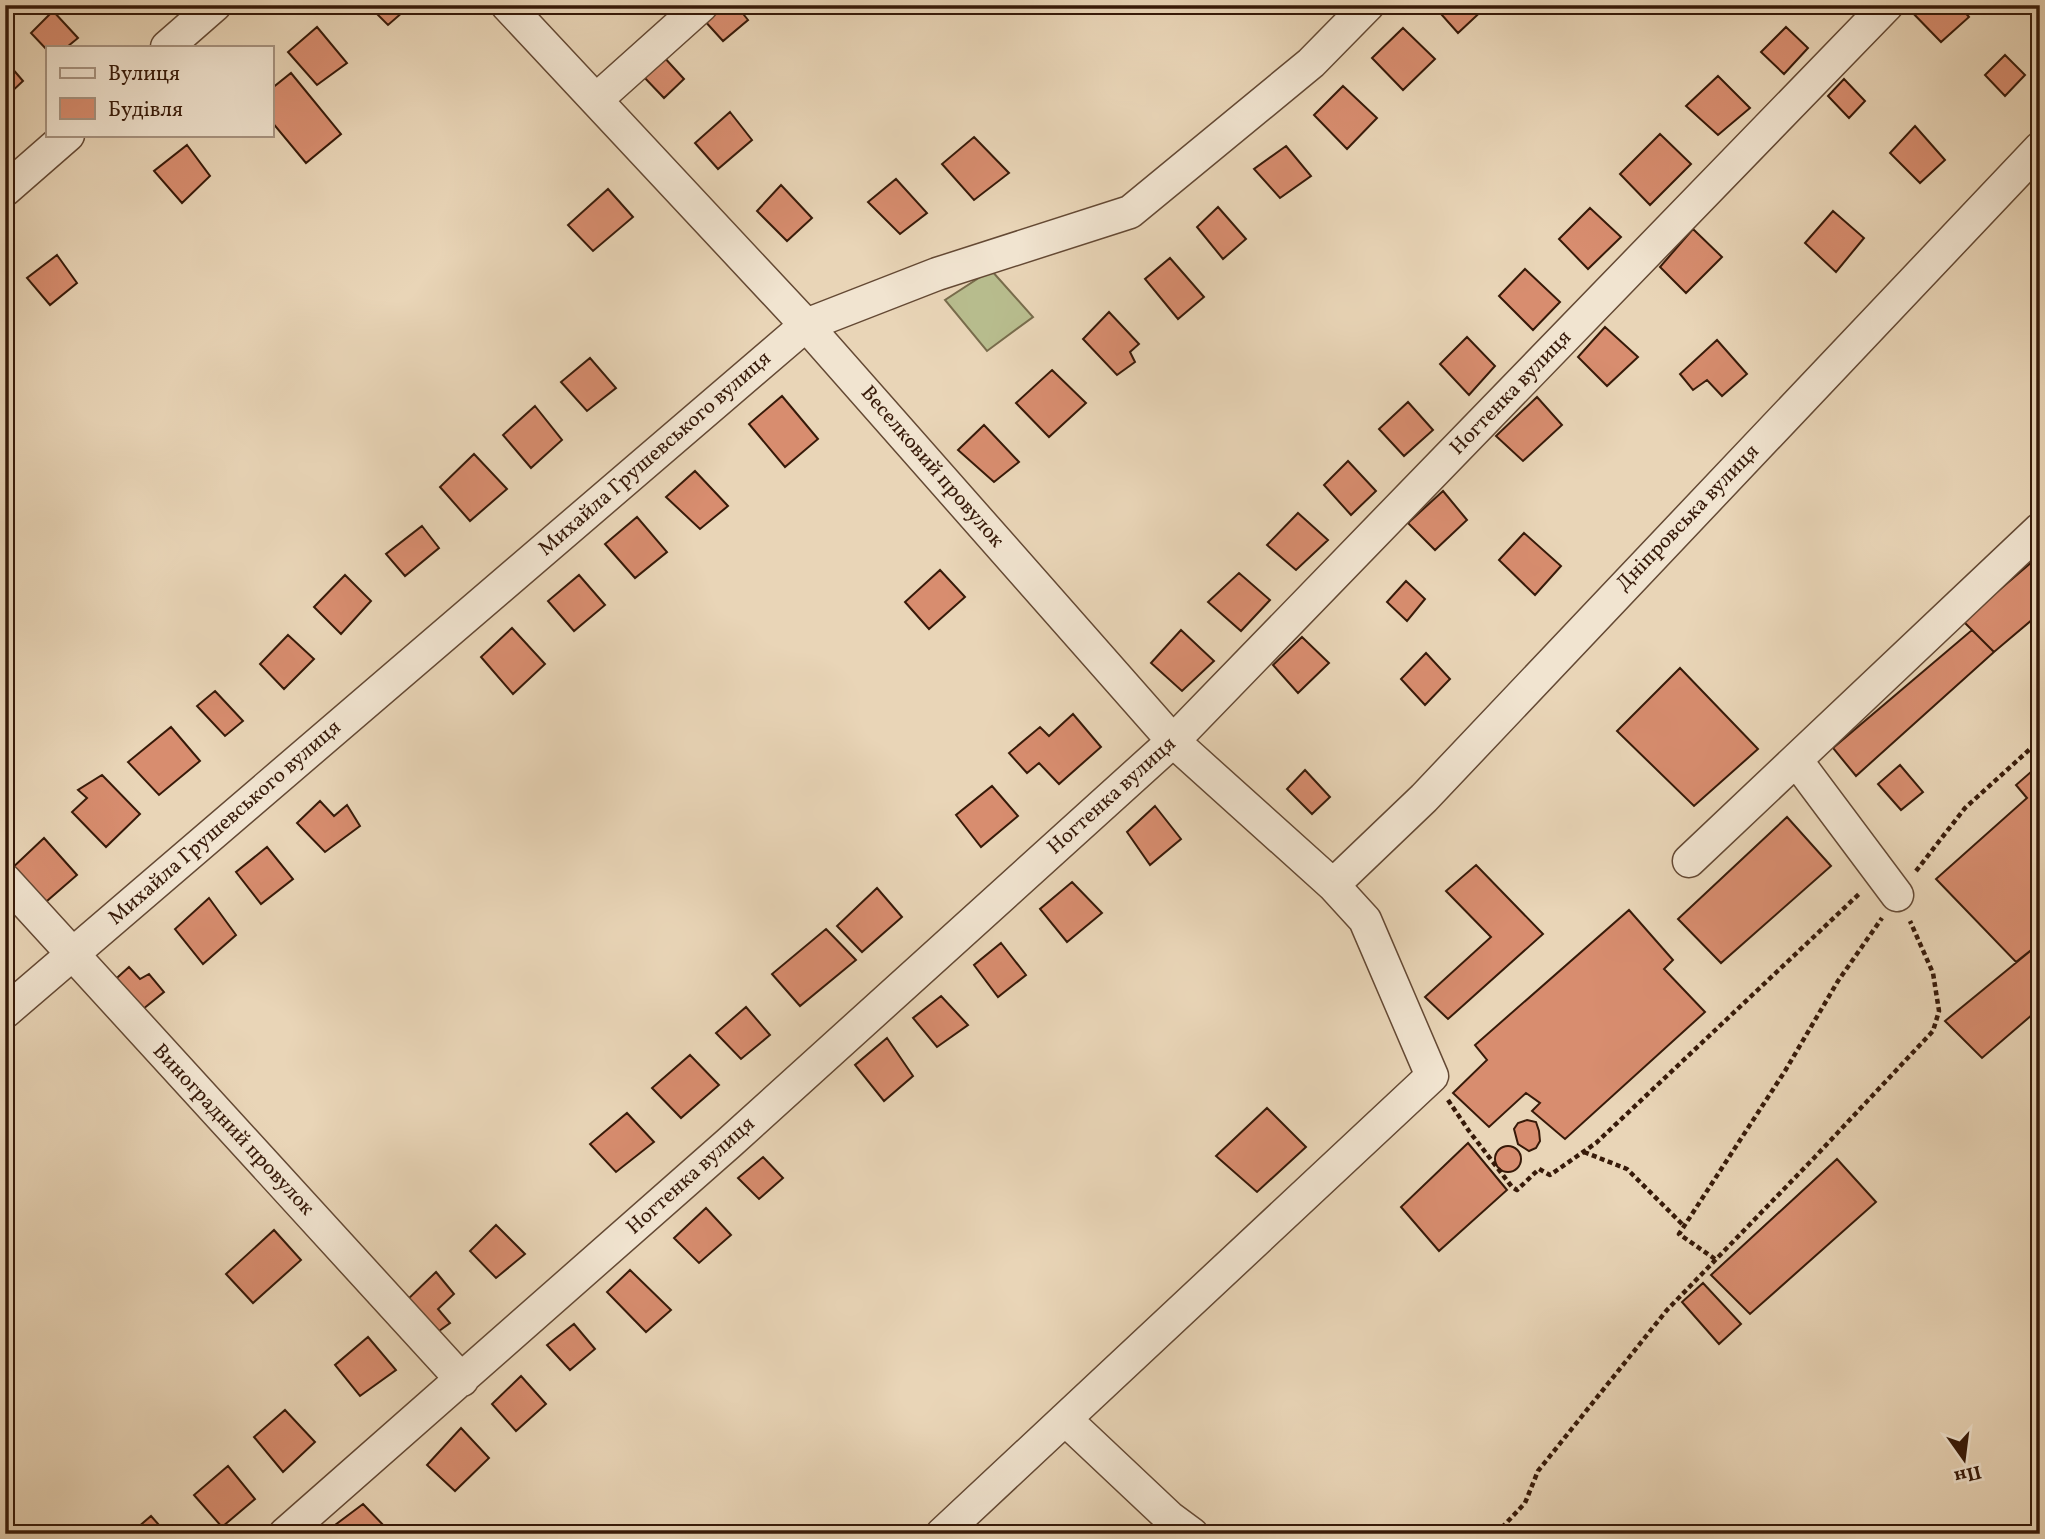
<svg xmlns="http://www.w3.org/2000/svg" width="2045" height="1539" font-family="Vollkorn,serif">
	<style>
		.green { fill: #b8bd8e; stroke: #786c4c; stroke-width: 2 }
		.building { fill: #d88d6f; stroke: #371a09; stroke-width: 2 }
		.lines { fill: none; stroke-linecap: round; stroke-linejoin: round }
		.minor-casing { stroke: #644934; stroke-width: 35 }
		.path { stroke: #371a09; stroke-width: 4.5; stroke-dasharray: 5 3.5; stroke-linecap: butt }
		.minor { stroke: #f1e4d0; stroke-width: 32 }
		.labels { text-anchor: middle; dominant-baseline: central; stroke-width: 7; stroke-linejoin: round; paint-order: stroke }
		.street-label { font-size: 21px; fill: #371a09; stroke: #f1e4d0 }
	</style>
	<rect width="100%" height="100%" fill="#e9d5b7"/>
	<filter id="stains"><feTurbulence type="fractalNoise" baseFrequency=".00286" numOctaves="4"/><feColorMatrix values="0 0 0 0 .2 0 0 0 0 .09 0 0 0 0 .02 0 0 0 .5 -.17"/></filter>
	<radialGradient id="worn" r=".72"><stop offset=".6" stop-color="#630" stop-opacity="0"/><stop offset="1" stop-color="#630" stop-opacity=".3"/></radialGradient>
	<!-- green -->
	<path class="green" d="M 991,270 L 1033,317 L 987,351 L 945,300 Z"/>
	<!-- building -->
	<path class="building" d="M 368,5 L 411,5 L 388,25 Z
		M 718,5 L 736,5 L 748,20 L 723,41 L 703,19 Z
		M 1433,5 L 1488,5 L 1458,33 Z
		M 1835,5 L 1849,5 L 1842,13 Z
		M 1912,5 L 1959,5 L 1969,17 L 1941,42 L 1908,8 Z
		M 53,11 L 78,38 L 67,47 L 47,47 L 47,50 L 31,33 Z
		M 317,27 L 347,63 L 317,85 L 288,52 Z
		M 1786,27 L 1808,48 L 1784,74 L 1761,52 Z
		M 1403,28 L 1435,59 L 1403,90 L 1372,58 Z
		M 2005,55 L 2025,75 L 2005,96 L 1985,75 Z
		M 663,56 L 684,79 L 664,98 L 642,75 Z
		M 5,60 L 23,81 L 5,98 Z
		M 291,73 L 341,134 L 306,163 L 271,121 L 271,89 Z
		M 1718,76 L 1750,108 L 1718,135 L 1686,106 Z
		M 1844,79 L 1865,101 L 1849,118 L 1828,96 Z
		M 1343,86 L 1377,118 L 1347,149 L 1314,115 Z
		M 730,112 L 752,140 L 718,169 L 695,143 Z
		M 1915,126 L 1945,160 L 1920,183 L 1890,153 Z
		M 1660,134 L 1691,164 L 1650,205 L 1620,174 Z
		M 974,137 L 1009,173 L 974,200 L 942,164 Z
		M 187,145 L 210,176 L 182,203 L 154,171 Z
		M 1286,146 L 1311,176 L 1280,198 L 1254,169 Z
		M 896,179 L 927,213 L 900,234 L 868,202 Z
		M 781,185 L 812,218 L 787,241 L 757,211 Z
		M 608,189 L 633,217 L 593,251 L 568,225 Z
		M 1218,207 L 1246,239 L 1223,259 L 1197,227 Z
		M 1590,208 L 1621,237 L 1588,269 L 1559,239 Z
		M 1833,211 L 1864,238 L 1836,272 L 1805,243 Z
		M 1693,229 L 1722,257 L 1686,293 L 1660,267 Z
		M 57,255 L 77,283 L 50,305 L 27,278 Z
		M 1170,258 L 1204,297 L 1178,319 L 1145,279 Z
		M 1525,269 L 1560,302 L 1533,330 L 1499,296 Z
		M 1109,312 L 1139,344 L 1130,352 L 1135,362 L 1117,375 L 1083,339 Z
		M 1605,327 L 1638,357 L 1607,386 L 1578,357 Z
		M 1467,337 L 1495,366 L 1469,395 L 1440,364 Z
		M 1717,340 L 1747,374 L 1722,396 L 1707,380 L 1693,390 L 1680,374 Z
		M 590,358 L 616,388 L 587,411 L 561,382 Z
		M 1052,370 L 1086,403 L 1049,437 L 1016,403 Z
		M 782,396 L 818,439 L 785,467 L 749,424 Z
		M 1537,397 L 1562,425 L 1523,461 L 1496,436 Z
		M 1408,402 L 1433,430 L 1404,456 L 1379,429 Z
		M 535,406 L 562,440 L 531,468 L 503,435 Z
		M 984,425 L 1019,462 L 994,482 L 958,450 Z
		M 474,454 L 507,489 L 470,521 L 440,487 Z
		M 1348,461 L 1376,491 L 1351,515 L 1324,485 Z
		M 695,471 L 728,506 L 700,529 L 666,497 Z
		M 1443,491 L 1467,520 L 1435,550 L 1408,523 Z
		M 1298,513 L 1328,540 L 1296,570 L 1267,545 Z
		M 637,517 L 667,552 L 635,578 L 605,544 Z
		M 422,526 L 439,548 L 405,576 L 386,554 Z
		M 1524,533 L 1561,566 L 1535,595 L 1499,560 Z
		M 2040,555 L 2040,613 L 1994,652 L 1963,621 Z
		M 940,570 L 965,597 L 929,629 L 905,602 Z
		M 1239,573 L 1270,600 L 1241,631 L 1208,602 Z
		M 345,575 L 371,601 L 341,634 L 314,607 Z
		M 579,575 L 605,605 L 574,631 L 548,601 Z
		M 1406,581 L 1425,599 L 1407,621 L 1387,602 Z
		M 512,628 L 545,664 L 513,694 L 481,657 Z
		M 1181,630 L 1214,661 L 1182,691 L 1151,663 Z
		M 1972,630 L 1994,652 L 1856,776 L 1833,748 Z
		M 288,635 L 314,659 L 284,689 L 260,664 Z
		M 1302,637 L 1329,663 L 1298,693 L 1273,665 Z
		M 1426,653 L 1450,679 L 1425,705 L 1401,679 Z
		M 1680,668 L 1758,749 L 1694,806 L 1617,731 Z
		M 215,691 L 243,721 L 225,736 L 197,706 Z
		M 1073,714 L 1101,747 L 1059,784 L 1039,763 L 1027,773 L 1009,753 L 1040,727 L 1049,736 Z
		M 171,727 L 200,761 L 159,795 L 128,762 Z
		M 2040,764 L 2040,943 L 2016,962 L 1936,879 L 2027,798 L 2016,785 Z
		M 1900,765 L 1923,792 L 1901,810 L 1878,784 Z
		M 1305,770 L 1330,797 L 1312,814 L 1287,789 Z
		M 102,775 L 140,814 L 106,847 L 72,812 L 87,798 L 78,790 Z
		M 992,786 L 1018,816 L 981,847 L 956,815 Z
		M 320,801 L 334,816 L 347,805 L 360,826 L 325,852 L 297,823 Z
		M 1155,806 L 1181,839 L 1150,865 L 1127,832 Z
		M 1787,817 L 1831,866 L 1721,963 L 1678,919 Z
		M 44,838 L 77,875 L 40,907 L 9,871 Z
		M 267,847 L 293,879 L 261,904 L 236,872 Z
		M 1476,865 L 1543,934 L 1448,1019 L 1425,997 L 1491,937 L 1446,891 Z
		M 1072,882 L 1102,913 L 1067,942 L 1040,909 Z
		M 877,888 L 902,917 L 862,952 L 837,926 Z
		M 209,898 L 236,935 L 203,964 L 175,929 Z
		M 1629,910 L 1673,960 L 1664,969 L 1705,1012 L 1565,1139 L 1532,1111 L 1540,1103 L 1526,1093 L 1489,1127 L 1453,1093 L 1487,1060 L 1475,1045 Z
		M 826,929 L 856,960 L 800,1006 L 772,974 Z
		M 1001,943 L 1026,975 L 998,997 L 974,965 Z
		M 2040,943 L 2040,1008 L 1982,1058 L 1945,1021 Z
		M 129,967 L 140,979 L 149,974 L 164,992 L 137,1014 L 109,985 Z
		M 941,996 L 968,1025 L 937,1047 L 913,1018 Z
		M 746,1007 L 770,1035 L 741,1059 L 716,1033 Z
		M 887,1038 L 913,1076 L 884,1101 L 855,1065 Z
		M 690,1055 L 719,1085 L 681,1118 L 652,1088 Z
		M 1267,1108 L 1306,1147 L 1257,1192 L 1216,1156 Z
		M 627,1113 L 654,1142 L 616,1172 L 590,1144 Z
		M 1527,1120 L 1536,1122 L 1539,1131 L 1540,1141 L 1536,1148 L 1529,1151 L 1518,1144 L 1514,1129 L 1518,1123 Z
		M 5,1122 L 13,1132 L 5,1138 Z
		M 1468,1143 L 1507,1190 L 1439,1251 L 1401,1207 Z
		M1495 1159a13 13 0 1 1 26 0a13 13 0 1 1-26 0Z
		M 763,1157 L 783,1178 L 759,1199 L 738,1178 Z
		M 1837,1159 L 1876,1202 L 1750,1314 L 1711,1275 Z
		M 706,1208 L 731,1235 L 699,1263 L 674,1238 Z
		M 496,1225 L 525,1254 L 496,1278 L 470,1251 Z
		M 274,1230 L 301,1260 L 253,1303 L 226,1274 Z
		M 630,1270 L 671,1310 L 646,1332 L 607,1292 Z
		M 436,1272 L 454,1294 L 438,1309 L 450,1323 L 435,1334 L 407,1300 Z
		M 1703,1283 L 1741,1324 L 1719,1344 L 1682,1302 Z
		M 574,1324 L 595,1349 L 570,1370 L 547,1345 Z
		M 368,1337 L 396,1370 L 360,1396 L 335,1365 Z
		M 521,1376 L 546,1404 L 516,1431 L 492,1404 Z
		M 285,1410 L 315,1442 L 283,1472 L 254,1437 Z
		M 461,1428 L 489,1458 L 455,1491 L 427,1465 Z
		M 228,1466 L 255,1499 L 222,1527 L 194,1495 Z
		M 363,1504 L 387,1529 L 382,1534 L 336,1534 L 331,1528 Z
		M 151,1516 L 167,1534 L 130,1534 Z"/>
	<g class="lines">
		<!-- minor casing -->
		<g class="minor-casing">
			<path id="minor" d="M 507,5 L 806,325 L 1173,741 L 1333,885 L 1365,920 L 1432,1076 L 942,1534
				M 167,47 L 215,5
				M 596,100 L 702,5
				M 5,190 L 68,135
				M 1796,760 L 1897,895
				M 1689,861 L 2040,529
				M 5,880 L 462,1380
				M 1333,885 L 1424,798 L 2040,148
				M 5,1012 L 806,325 L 937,274 L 1130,212 L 1311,63 L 1368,5
				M 1065,1419 L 1169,1517 L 1192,1534
				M 285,1534 L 729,1143 L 1173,741 L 1887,5"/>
		</g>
		<!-- path -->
		<path class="path" d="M 1916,871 L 1965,808 L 2040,740
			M 1448,1100 L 1469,1131 L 1512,1187 L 1517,1190 L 1539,1169 L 1550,1175 L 1596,1143 L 1859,894
			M 1584,1152 L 1627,1169 L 1684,1226
			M 1715,1259 L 1679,1234 L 1785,1071 L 1838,981 L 1882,918
			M 1496,1534 L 1525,1503 L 1538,1471 L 1667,1310 L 1813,1159 L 1933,1031 L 1939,1011 L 1933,973 L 1910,921"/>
		<!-- minor -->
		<use href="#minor" class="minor"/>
	</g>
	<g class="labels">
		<!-- street labels -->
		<g class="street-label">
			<text transform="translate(1511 393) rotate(-46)">Ногтенка вулиця</text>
			<text transform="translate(655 454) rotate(-41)">Михайла Грушевського вулиця</text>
			<text transform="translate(932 467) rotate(49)">Веселковий провулок</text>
			<text transform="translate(1688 518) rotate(-46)">Дніпровська вулиця</text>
			<text transform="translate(1112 796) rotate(-42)">Ногтенка вулиця</text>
			<text transform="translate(225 823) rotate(-41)">Михайла Грушевського вулиця</text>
			<text transform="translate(233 1130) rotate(47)">Виноградний провулок</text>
			<text transform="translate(691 1176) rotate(-42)">Ногтенка вулиця</text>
		</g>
	</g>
	<!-- margin -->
	<rect width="2045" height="1539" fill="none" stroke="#e9d5b7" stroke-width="28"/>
	<rect x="7" y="7" width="2031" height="1525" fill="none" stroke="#371a09" stroke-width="3.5"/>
	<rect x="14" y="14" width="2017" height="1511" fill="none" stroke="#371a09" stroke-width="2"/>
	<!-- legend -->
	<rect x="46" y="46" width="228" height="91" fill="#f1e4d0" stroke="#a79380" stroke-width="2"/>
	<rect x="60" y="68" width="35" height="10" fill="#f1e4d0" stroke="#a79380" stroke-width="2"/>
	<text x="108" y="80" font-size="21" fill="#371a09">Вулиця</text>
	<rect x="60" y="98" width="35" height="21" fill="#d88d6f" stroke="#a79380" stroke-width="2"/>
	<text x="108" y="116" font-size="21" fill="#371a09">Будівля</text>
	<!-- north arrow -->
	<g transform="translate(1964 1459) rotate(166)" stroke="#f1e4d0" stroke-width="5" paint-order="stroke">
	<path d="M0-5L12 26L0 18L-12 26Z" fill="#371a09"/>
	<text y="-10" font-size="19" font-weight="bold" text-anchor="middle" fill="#371a09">Пн</text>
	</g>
	<rect width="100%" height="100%" filter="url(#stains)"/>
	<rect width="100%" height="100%" fill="url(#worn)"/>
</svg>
